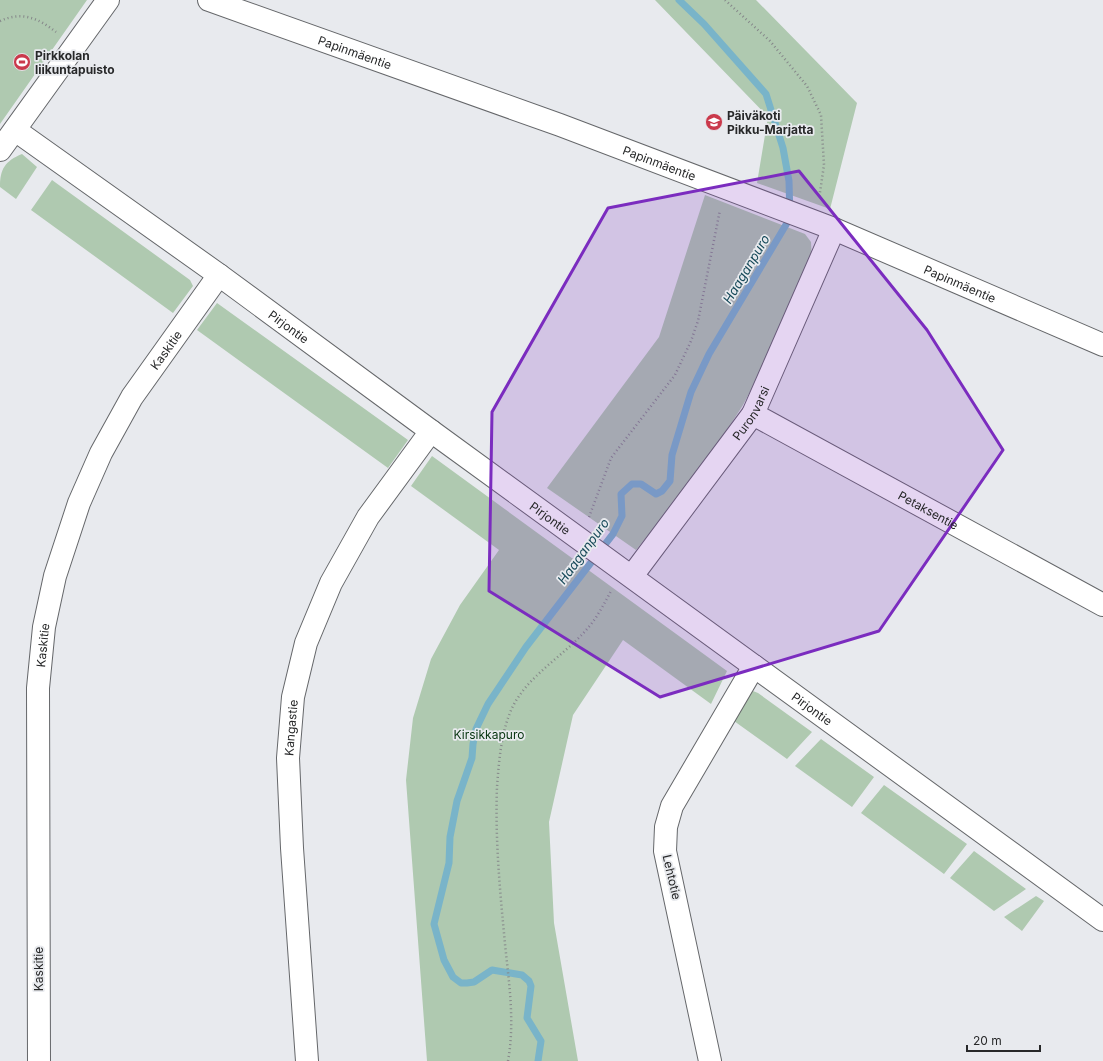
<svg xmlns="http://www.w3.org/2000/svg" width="1103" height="1061" font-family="Inter,sans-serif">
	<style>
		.green { fill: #afc9b0 }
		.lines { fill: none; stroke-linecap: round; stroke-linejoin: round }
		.stream { stroke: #79b4c9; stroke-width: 7 }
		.minor-casing { stroke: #65676a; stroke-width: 24 }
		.path { stroke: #858789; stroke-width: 2.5; stroke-dasharray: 1 3; stroke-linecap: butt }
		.minor { stroke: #fff; stroke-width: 22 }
		.marked { fill: #7b2cbf; fill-opacity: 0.2; stroke: #7b2cbf; stroke-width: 3; stroke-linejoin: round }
		.labels { text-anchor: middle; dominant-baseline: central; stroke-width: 3.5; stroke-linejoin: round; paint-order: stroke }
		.street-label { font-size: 12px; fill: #272829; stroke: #e8eaee }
		.poi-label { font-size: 12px; font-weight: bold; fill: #272829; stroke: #e8eaee; text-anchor: start }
		.park-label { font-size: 12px; fill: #05330e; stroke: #e8eaee }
		.water-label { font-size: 13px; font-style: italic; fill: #154858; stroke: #e8eaee }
	</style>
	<rect width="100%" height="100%" fill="#e8eaee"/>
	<!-- green -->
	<path class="green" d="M 0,0 L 87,0 L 0,124 Z
		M 655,0 L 756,0 L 857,103 L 830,209 L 757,183 L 768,117 Z
		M 22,154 L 37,167 L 16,199 L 0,187 C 0,169 5,161 22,154 Z
		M 52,180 L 190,280 L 193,286 L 173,313 L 31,210 Z
		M 705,195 L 805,234 L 811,242 L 812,261 L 790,316 L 743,405 L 702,469 L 636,550 L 547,488 L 659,337 Z
		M 217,303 L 408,440 L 388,468 L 197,330 Z
		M 432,456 L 727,671 L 711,704 L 623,640 L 573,715 L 549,822 L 554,923 L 578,1061 L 427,1061 L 406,780 L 413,718 L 431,659 L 460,605 L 499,550 L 411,486 Z
		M 753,691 L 758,693 L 812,732 L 787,759 L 734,721 Z
		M 821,739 L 874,777 L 852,807 L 795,766 Z
		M 884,785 L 967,844 L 944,874 L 861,813 Z
		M 974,851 L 1026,889 L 994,911 L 950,878 Z
		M 1036,896 L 1044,901 L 1022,931 L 1004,917 Z"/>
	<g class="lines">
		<!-- stream -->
		<path class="stream" d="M 538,1061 L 541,1041 L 527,1018 L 531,986 L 529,981 L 522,975 L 492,970 L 474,982 L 467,983 L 461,983 L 453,977 L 444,960 L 434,924 L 449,863 L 450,837 L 457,801 L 472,758 L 473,744 L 476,729 L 488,704 L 526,647 L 613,534 L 622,516 L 621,494 L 632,484 L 641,484 L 656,494 L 662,491 L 670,481 L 672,455 L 691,392 L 709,354 L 790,218 L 789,181 L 783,148 L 766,94 L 704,24 L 679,0"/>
		<!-- minor casing -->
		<g class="minor-casing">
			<g id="minor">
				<path id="s1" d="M 209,0 L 560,125 L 834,229 L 1103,345"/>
				<path id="s2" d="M 15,130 L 219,275 L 431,431 L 1103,920"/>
				<path d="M 0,150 L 108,0"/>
				<path id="s3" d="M 753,414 L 1103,605"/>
				<path id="s4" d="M 632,576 L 753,414 L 834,229"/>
				<path id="s5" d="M 39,1061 L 38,688 L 44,627 L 55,576 L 79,503 L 101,453 L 132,397 L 219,275"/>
				<path id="s6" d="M 307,1061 L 292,848 L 288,758 L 293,697 L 306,643 L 331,583 L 368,517 L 431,431"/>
				<path d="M 710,1061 L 665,851 L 666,827 L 672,806 L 754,666"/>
			</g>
		</g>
		<!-- path -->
		<path class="path" d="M 725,0 L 770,41 L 807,86 L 821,115 L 824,165 L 819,199
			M 0,21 C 22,11 38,18 56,32
			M 589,517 L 611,458 L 675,375 L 691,341 L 698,321 L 720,210
			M 508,1061 C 515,1022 509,983 505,944 C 500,891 495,840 497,787 C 499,761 501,732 512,708 C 528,675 564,656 587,629 C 597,618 604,604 611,591"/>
		<!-- minor -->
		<use href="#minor" class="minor"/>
	</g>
	<!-- marked area -->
	<path class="marked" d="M 799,171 L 927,330 L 1003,450 L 879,631 L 660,697 L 489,591 L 492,412 L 608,208 Z"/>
	<!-- icons -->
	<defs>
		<g id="stadium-disc" transform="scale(0.9)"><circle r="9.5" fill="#ca394b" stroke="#e8eaee"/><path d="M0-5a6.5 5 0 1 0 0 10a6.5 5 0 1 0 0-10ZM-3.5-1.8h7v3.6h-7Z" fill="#fff"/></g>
		<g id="school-disc" transform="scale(0.9)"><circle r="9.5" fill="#ca394b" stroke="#e8eaee"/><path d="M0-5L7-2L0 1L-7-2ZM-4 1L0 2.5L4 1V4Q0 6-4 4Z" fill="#fff"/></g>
	</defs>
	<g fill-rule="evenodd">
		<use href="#stadium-disc" x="22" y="62"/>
		<use href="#school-disc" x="714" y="122"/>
	</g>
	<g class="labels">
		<!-- street labels -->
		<g class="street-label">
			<text stroke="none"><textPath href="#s1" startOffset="155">Papinmäentie</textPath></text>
			<text stroke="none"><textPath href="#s1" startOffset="479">Papinmäentie</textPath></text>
			<text stroke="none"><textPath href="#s1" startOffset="803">Papinmäentie</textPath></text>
			<text stroke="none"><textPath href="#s2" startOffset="337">Pirjontie</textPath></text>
			<text stroke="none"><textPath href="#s5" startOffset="740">Kaskitie</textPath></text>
			<text stroke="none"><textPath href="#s4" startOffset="202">Puronvarsi</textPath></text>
			<text stroke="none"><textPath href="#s3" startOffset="200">Petaksentie</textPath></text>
			<text stroke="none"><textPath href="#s2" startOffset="661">Pirjontie</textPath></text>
			<text stroke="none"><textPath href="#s5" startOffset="416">Kaskitie</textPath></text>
			<text stroke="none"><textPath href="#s2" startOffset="985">Pirjontie</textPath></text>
			<text stroke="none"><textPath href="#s6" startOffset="334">Kangastie</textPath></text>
			<text transform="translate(672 877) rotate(77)">Lehtotie</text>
			<text transform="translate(38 969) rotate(-90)">Kaskitie</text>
		</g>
		<!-- poi labels -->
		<g class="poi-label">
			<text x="35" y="55">Pirkkolan<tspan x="35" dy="14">liikuntapuisto</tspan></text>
			<text x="727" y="115">Päiväkoti<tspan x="727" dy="14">Pikku-Marjatta</tspan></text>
		</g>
		<!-- park labels -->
		<g class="park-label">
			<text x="489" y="734">Kirsikkapuro</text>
		</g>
		<!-- water labels -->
		<g class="water-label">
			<text transform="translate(746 269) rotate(-59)">Haaganpuro</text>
			<text transform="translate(583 551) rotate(-54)">Haaganpuro</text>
		</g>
	</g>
	<!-- scale -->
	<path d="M967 1045v6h73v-6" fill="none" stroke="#272829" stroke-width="2"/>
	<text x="973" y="1045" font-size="12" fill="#272829" stroke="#e8eaee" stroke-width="3" paint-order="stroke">20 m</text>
</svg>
